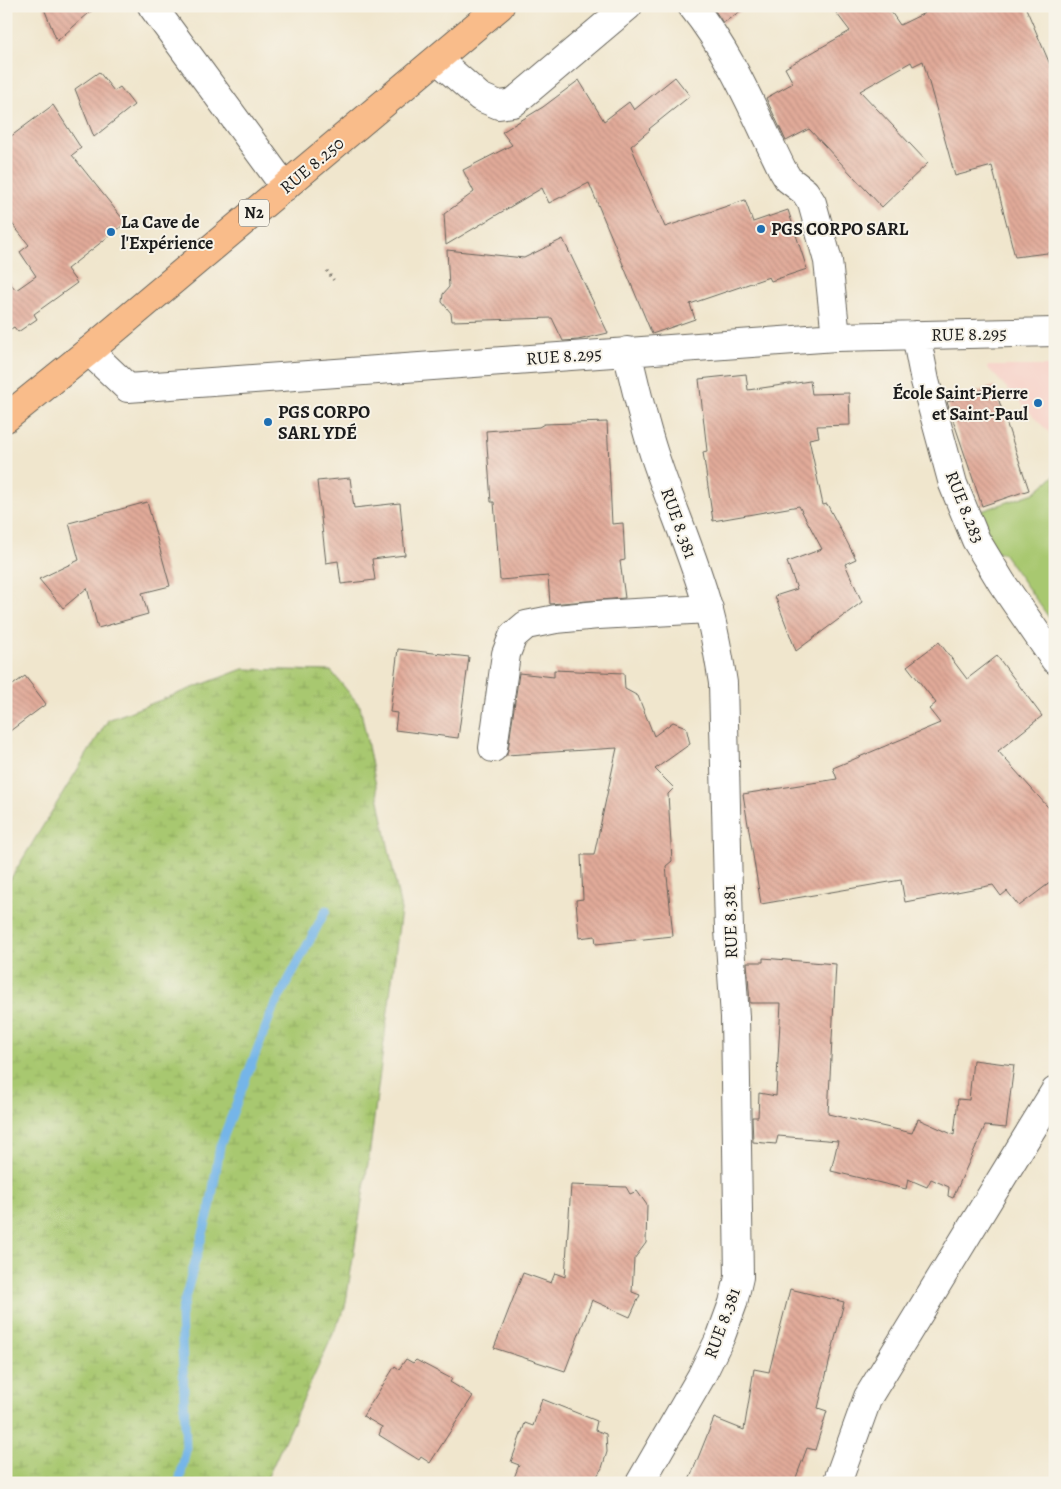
<svg xmlns="http://www.w3.org/2000/svg" width="1061" height="1489" font-family="Alegreya,serif">
	<style>
		.built { fill: #f7d1c8 }
		.wetland { fill: url(#wetland-marsh); stroke: #627246 }
		.pitch { fill: #a8c870; stroke: #627246 }
		.lines { fill: none; stroke-linecap: round; stroke-linejoin: round }
		.stream { stroke: #74b5e8; stroke-width: 9 }
		.building { fill: url(#building-back-hatch) }
		.minor-casing { stroke: #66635a; stroke-width: 30 }
		.highway-casing { stroke: #66635a; stroke-width: 30 }
		.path { stroke: #66635a; stroke-width: 3; stroke-dasharray: 1 4; stroke-linecap: butt }
		.minor { stroke: #fff; stroke-width: 28 }
		.highway { stroke: #f9bc8a; stroke-width: 28 }
		.poi-dot { fill: #1f6fb2; stroke: #f7f3e8; stroke-width: 2 }
		.labels { text-anchor: middle; dominant-baseline: central; stroke-width: 4; stroke-linejoin: round; paint-order: stroke }
		.shield { fill: #f7f3e8; stroke: #5e5c59; stroke-width: 1 }
		.shield-label { font-size: 16px; font-weight: bold; fill: #1c1c1c }
		.street-label { font-size: 18px; fill: #1c1c1c; stroke: #f7f3e8 }
		.poi-label { font-size: 18px; font-weight: bold; fill: #1c1c1c; stroke: #f7f3e8; text-anchor: start }
	</style>
	<defs>
		<pattern id="wetland-marsh" width="20" height="14" patternUnits="userSpaceOnUse" patternTransform="scale(1.25)"><rect width="20" height="14" fill="#a8c870"/><path d="M1 5h8M5 5V1M11 12h8M15 12V8" fill="none" stroke="#90ab60"/></pattern>
		<pattern id="building-back-hatch" width="6" height="6" patternUnits="userSpaceOnUse" patternTransform="scale(1.25)"><rect width="6" height="6" fill="#e1aa99"/><path d="M-1 5l2 2M0 0l6 6M5-1l2 2" fill="none" stroke="#c09283"/></pattern>
	</defs>
	<rect width="100%" height="100%" fill="#f7f3e8"/>
	<filter id="ink" filterUnits="userSpaceOnUse"><feTurbulence type="fractalNoise" baseFrequency=".02" numOctaves="2"/><feDisplacementMap in="SourceGraphic" scale="10" xChannelSelector="R" yChannelSelector="G"/><feConvolveMatrix kernelMatrix="1 2 1 2 8 2 1 2 1" color-interpolation-filters="sRGB"/></filter>
	<filter id="wash" filterUnits="userSpaceOnUse"><feTurbulence type="fractalNoise" baseFrequency=".0096" numOctaves="4" result="noise"/><feDisplacementMap in="SourceGraphic" scale="20" xChannelSelector="R" yChannelSelector="G"/><feGaussianBlur stdDeviation="1.12" result="paint"/><feColorMatrix in="noise" values="0 0 0 0 0 0 0 0 0 0 0 0 0 0 0 0 0 1.4 0 .05"/><feComposite in="paint" operator="in"/></filter>
	<g filter="url(#wash)">
		<rect width="100%" height="100%" fill="#f0e6cd"/>
		<!-- built -->
		<path class="built" d="M 986,366 L 1055,366 L 1055,439 Z"/>
		<!-- wetland -->
		<path class="wetland" d="M 243,669 L 331,671 L 360,706 L 401,910 L 369,1157 L 345,1308 L 265,1483 L 6,1483 L 6,1459 L 7,1458 L 6,1456 L 6,886 L 108,720 Z"/>
		<!-- pitch -->
		<path class="pitch" d="M 1055,475 L 1055,626 L 1003,553 L 990,552 L 976,513 L 1034,493 Z"/>
		<g class="lines">
			<!-- stream -->
			<path class="stream" d="M 179,1483 L 186,1450 L 181,1313 L 210,1208 L 220,1146 L 272,1011 L 326,910"/>
		</g>
		<g id="blocks">
			<!-- building -->
			<path class="building" d="M 43,6 L 97,6 L 57,41 Z
				M 712,6 L 748,6 L 723,23 Z
				M 831,6 L 887,6 L 900,25 L 939,6 L 1025,6 L 1055,76 L 1055,252 L 1015,257 L 992,166 L 955,176 L 923,61 L 913,66 L 911,62 L 860,91 L 928,163 L 882,207 L 809,129 L 786,141 L 766,98 L 793,83 L 785,68 L 850,31 Z
				M 99,72 L 114,91 L 120,87 L 134,105 L 94,137 L 75,89 Z
				M 675,77 L 690,96 L 649,129 L 650,130 L 631,146 L 665,227 L 745,200 L 753,222 L 788,210 L 807,269 L 771,281 L 769,277 L 690,304 L 695,319 L 652,334 L 589,183 L 549,203 L 542,188 L 446,245 L 444,214 L 474,192 L 463,170 L 512,145 L 502,132 L 543,107 L 579,80 L 604,121 L 629,102 L 634,110 Z
				M 53,105 L 81,148 L 72,155 L 126,223 L 67,269 L 77,283 L 34,314 L 37,319 L 18,332 L 14,327 L 6,332 L 6,278 L 16,290 L 36,276 L 20,252 L 29,245 L 6,216 L 6,140 Z
				M 563,239 L 608,333 L 578,340 L 563,341 L 552,318 L 452,321 L 451,313 L 442,302 L 443,294 L 449,287 L 447,250 L 524,258 Z
				M 746,374 L 748,390 L 810,381 L 812,394 L 849,393 L 850,425 L 817,426 L 819,437 L 809,439 L 823,505 L 827,504 L 856,559 L 845,564 L 862,602 L 796,651 L 775,596 L 797,589 L 787,562 L 822,549 L 799,506 L 713,521 L 703,452 L 707,451 L 699,379 Z
				M 994,386 L 1029,490 L 982,506 L 947,402 Z
				M 607,422 L 612,524 L 623,523 L 625,560 L 620,561 L 625,598 L 550,604 L 548,576 L 500,580 L 494,502 L 491,502 L 486,431 L 539,427 L 544,424 Z
				M 350,478 L 354,508 L 400,503 L 405,555 L 372,559 L 375,580 L 341,584 L 338,561 L 326,563 L 317,481 Z
				M 147,502 L 170,586 L 142,593 L 148,614 L 98,628 L 87,588 L 63,608 L 39,579 L 79,560 L 69,523 Z
				M 939,642 L 967,679 L 997,656 L 1042,716 L 998,751 L 1055,815 L 1055,879 L 1019,906 L 1007,891 L 1001,896 L 993,885 L 905,902 L 901,880 L 761,904 L 743,794 L 837,779 L 833,768 L 940,723 L 929,709 L 936,703 L 907,666 Z
				M 398,649 L 469,657 L 458,738 L 395,730 L 397,713 L 390,712 Z
				M 554,670 L 624,673 L 625,689 L 638,696 L 654,736 L 673,722 L 686,727 L 690,744 L 655,769 L 674,788 L 668,794 L 672,861 L 666,866 L 673,936 L 596,944 L 595,936 L 579,938 L 576,900 L 583,899 L 581,855 L 594,855 L 617,748 L 506,755 L 508,750 L 519,673 L 554,677 Z
				M 25,676 L 46,704 L 6,734 L 6,690 Z
				M 763,958 L 836,964 L 828,1114 L 912,1133 L 918,1119 L 954,1135 L 958,1099 L 969,1100 L 973,1060 L 1014,1065 L 1006,1128 L 985,1126 L 953,1198 L 948,1196 L 949,1187 L 931,1179 L 927,1187 L 908,1179 L 906,1189 L 831,1171 L 838,1141 L 778,1136 L 776,1144 L 753,1142 L 752,1117 L 758,1117 L 759,1093 L 776,1096 L 781,1003 L 750,1003 L 747,962 L 763,962 Z
				M 571,1185 L 626,1187 L 630,1194 L 637,1191 L 647,1205 L 646,1243 L 634,1259 L 632,1292 L 640,1295 L 630,1317 L 592,1300 L 565,1371 L 494,1348 L 523,1273 L 551,1283 L 555,1273 L 565,1277 Z
				M 790,1289 L 844,1302 L 818,1408 L 827,1411 L 815,1450 L 807,1448 L 794,1483 L 688,1483 L 714,1418 L 744,1430 L 754,1369 L 769,1372 Z
				M 406,1359 L 413,1363 L 416,1360 L 452,1379 L 450,1382 L 473,1396 L 430,1463 L 421,1457 L 419,1460 L 379,1435 L 382,1427 L 363,1416 L 395,1366 L 399,1369 Z
				M 542,1399 L 597,1421 L 595,1430 L 606,1434 L 607,1452 L 602,1468 L 593,1483 L 512,1483 L 519,1465 L 511,1462 L 525,1423 L 533,1426 Z"/>
		</g>
	</g>
	<g filter="url(#ink)">
		<use href="#blocks" fill-opacity="0" stroke="#66635a" stroke-width="1"/>
		<g class="lines">
			<!-- minor casing -->
			<g class="minor-casing">
				<path id="minor" d="M 152,6 L 285,187
					M 692,6 C 731,54 755,114 782,169 L 788,179 L 805,192 L 812,203 L 828,261 L 836,337
					M 438,60 L 480,97 L 499,105 L 513,103 L 628,6
					M 916,335 L 925,381 L 953,484 L 976,540 L 1002,583 L 1055,660
					M 89,351 L 128,388 L 836,337 L 1055,332
					M 627,351 C 635,386 643,420 654,454 C 671,506 694,556 708,608 C 715,632 719,658 723,683 L 729,930 L 735,1017 L 739,1277 L 733,1303 L 721,1336 L 701,1377 L 640,1483
					M 493,748 L 506,654 L 513,636 L 526,625 L 556,619 L 598,615 L 709,609
					M 837,1483 L 868,1397 L 1055,1091"/>
			</g>
			<!-- highway casing -->
			<g class="highway-casing">
				<path id="highway" d="M 6,418 L 89,351 L 500,6"/>
			</g>
			<!-- path -->
			<path class="path" d="M 327,271 L 335,282"/>
			<!-- minor -->
			<use href="#minor" class="minor"/>
			<!-- highway -->
			<use href="#highway" class="highway"/>
		</g>
	</g>
	<!-- markers -->
	<g class="poi-dot">
		<circle cx="761" cy="229" r="5"/>
		<circle cx="111" cy="232" r="5"/>
		<circle cx="1038" cy="403" r="5"/>
		<circle cx="268" cy="422" r="5"/>
	</g>
	<g class="labels">
		<!-- shield labels -->
		<rect class="shield" x="239" y="199.5" width="30" height="27" rx="4"/>
		<g class="shield-label">
			<text x="254" y="213">N2</text>
		</g>
		<!-- street labels -->
		<g class="street-label">
			<text transform="translate(312 165) rotate(-40)">RUE 8.250</text>
			<text transform="translate(969 334) rotate(-1)">RUE 8.295</text>
			<text transform="translate(564 356) rotate(-4)">RUE 8.295</text>
			<text transform="translate(965 507) rotate(68)">RUE 8.283</text>
			<text transform="translate(679 523) rotate(70)">RUE 8.381</text>
			<text transform="translate(730 922) rotate(-92)">RUE 8.381</text>
			<text transform="translate(722 1323) rotate(-70)">RUE 8.381</text>
		</g>
		<!-- poi labels -->
		<g class="poi-label">
			<text x="121" y="222">La Cave de<tspan x="121" dy="21">l'Expérience</tspan></text>
			<text x="771" y="229">PGS CORPO SARL</text>
			<text x="1028" y="393" text-anchor="end">École Saint-Pierre<tspan x="1028" dy="21">et Saint-Paul</tspan></text>
			<text x="278" y="412">PGS CORPO<tspan x="278" dy="21">SARL YDÉ</tspan></text>
		</g>
	</g>
	<!-- margin -->
	<rect width="1061" height="1489" fill="none" stroke="#f7f3e8" stroke-width="25"/>
</svg>
